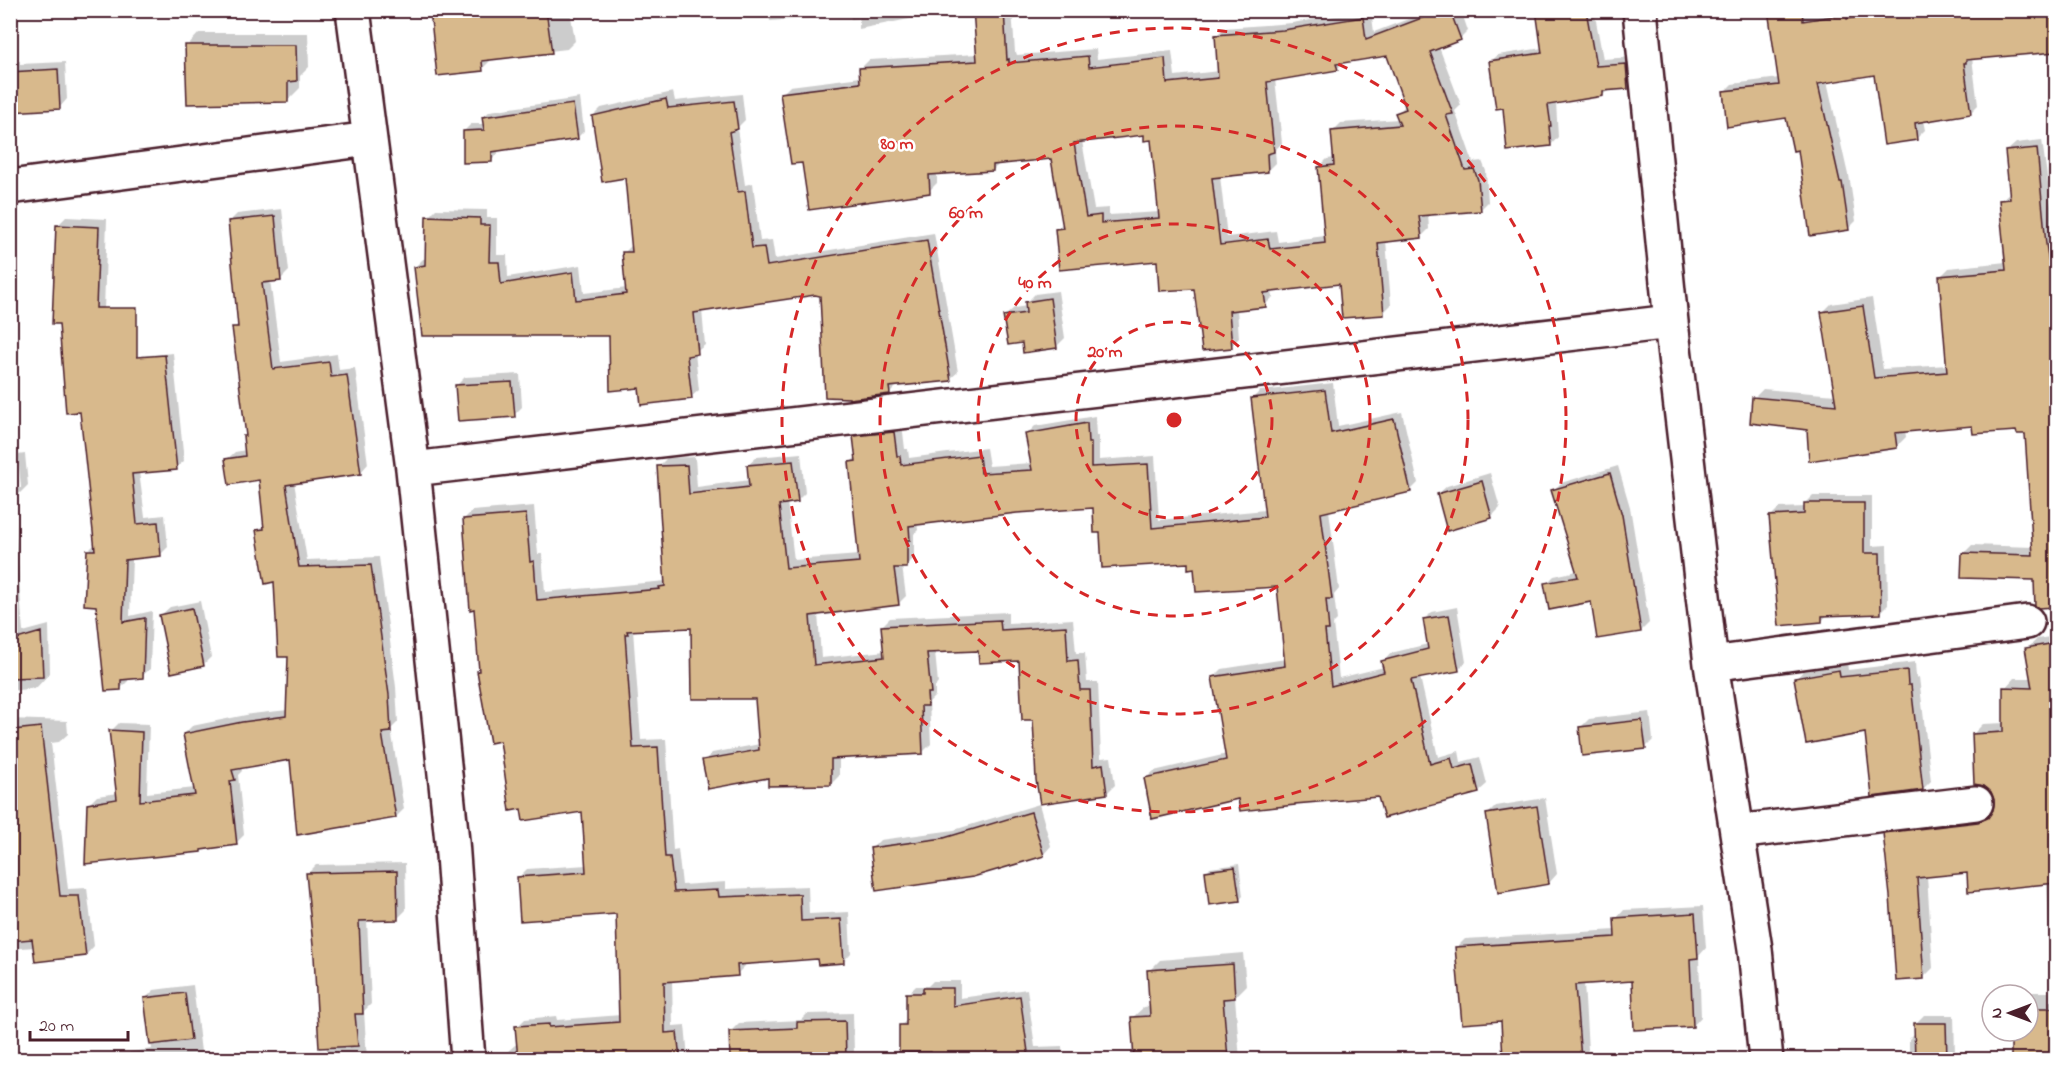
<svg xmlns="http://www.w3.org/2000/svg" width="2067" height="1070" font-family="'Indie Flower',sans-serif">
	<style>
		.shadow { fill: #0003; fill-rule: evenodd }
		.building { fill: #d8b98c; stroke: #4a1f2b; stroke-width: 1.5; fill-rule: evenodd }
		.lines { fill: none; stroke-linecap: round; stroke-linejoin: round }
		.street-casing { stroke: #4a1f2b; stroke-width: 38 }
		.street { stroke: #fff; stroke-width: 33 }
		.ring { fill: none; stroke: #d62828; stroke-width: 3; stroke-dasharray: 10 8 }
		.centre { fill: #d62828; stroke: #fff; stroke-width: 3 }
		.ring-label { font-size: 18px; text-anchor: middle; font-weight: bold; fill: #d62828; stroke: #fff; stroke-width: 5; stroke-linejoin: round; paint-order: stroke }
	</style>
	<rect width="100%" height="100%" fill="#fff"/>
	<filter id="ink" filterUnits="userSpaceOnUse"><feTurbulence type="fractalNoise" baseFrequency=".0167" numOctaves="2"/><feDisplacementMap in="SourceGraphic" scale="12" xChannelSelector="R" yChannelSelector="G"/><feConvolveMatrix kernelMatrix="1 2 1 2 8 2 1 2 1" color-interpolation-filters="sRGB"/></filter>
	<g filter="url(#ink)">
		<!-- shadow -->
		<path class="shadow" d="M 430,10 L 570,10 L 575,41 L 567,49 L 490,58 L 490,61 L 482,69 L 431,27 Z
			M 769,10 L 939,10 L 915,13 L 909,19 L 859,29 L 859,18 L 851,19 L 850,15 L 770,21 Z
			M 975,10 L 1012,10 L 1015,52 L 1016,52 L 1017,55 L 1096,49 L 1097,59 L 1172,51 L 1175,76 L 1219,71 L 1216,36 L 1224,28 L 1292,23 L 1371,10 L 1374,32 L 1432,10 L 1461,10 L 1468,31 L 1460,39 L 1439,47 L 1461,105 L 1455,111 L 1473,162 L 1482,161 L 1486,171 L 1488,202 L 1480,210 L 1428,214 L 1429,229 L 1421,237 L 1386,240 L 1391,305 L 1383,313 L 1341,283 L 1272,291 L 1273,297 L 1265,305 L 1237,309 L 1239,338 L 1231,346 L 1195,287 L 1159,259 L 1057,229 L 1063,223 L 1052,158 L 1000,163 L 993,170 L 937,173 L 937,183 L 929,191 L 803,161 L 782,94 L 790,86 L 861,77 L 861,68 L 869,60 L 978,54 ZM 1388,54 L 1406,105 L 1397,114 L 1399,119 L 1341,123 L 1333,131 L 1335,158 L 1327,159 L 1319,167 L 1325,236 L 1278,242 L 1276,231 L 1227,237 L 1220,176 L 1268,171 L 1276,163 L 1275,150 L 1282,143 L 1275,79 L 1337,69 L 1345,61 ZM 1145,134 L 1152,139 L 1160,212 L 1109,215 L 1109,208 L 1094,209 L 1082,141 Z
			M 1538,10 L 1594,10 L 1603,59 L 1633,57 L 1635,80 L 1628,88 L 1609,89 L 1603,95 L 1556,102 L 1558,137 L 1551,145 L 1504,106 L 1490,62 L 1498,55 L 1542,48 Z
			M 1770,10 L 1811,10 L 1811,13 L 1829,10 L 2056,10 L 2056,51 L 1972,58 L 1978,105 L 1970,113 L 1923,120 L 1925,130 L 1917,138 L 1875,73 L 1827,81 L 1848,175 L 1849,175 L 1856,221 L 1848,229 L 1799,148 L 1787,117 L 1724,92 L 1732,84 L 1779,78 Z
			M 199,33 L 308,33 L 309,67 L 300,76 L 300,88 L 288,100 L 187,46 Z
			M 10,61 L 20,61 L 20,64 L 65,62 L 67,99 L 60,107 L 18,110 L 18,112 L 10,120 Z
			M 673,92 L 675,101 L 742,94 L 745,120 L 737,128 L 745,185 L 753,183 L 760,241 L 772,240 L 775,259 L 934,233 L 958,372 L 950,379 L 898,385 L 890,393 L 821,294 L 815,294 L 702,310 L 705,345 L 695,353 L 699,390 L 691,397 L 640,386 L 610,335 L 415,267 L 423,259 L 427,259 L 428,217 L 436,209 L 487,210 L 487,218 L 497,218 L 497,255 L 507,255 L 508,277 L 581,265 L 584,293 L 627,288 L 624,253 L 632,245 L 626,176 L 593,116 L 601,108 Z
			M 580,98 L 584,131 L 577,138 L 498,149 L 498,154 L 491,161 L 464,131 L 471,124 L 484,124 L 483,117 L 490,111 Z
			M 2042,140 L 2056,242 L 2056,607 L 2042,607 L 2042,579 L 1963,554 L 1972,545 L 2034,547 L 2027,432 L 1974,425 L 1905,430 L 1906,437 L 1897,446 L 1809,428 L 1754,398 L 1763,389 L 1836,395 L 1822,313 L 1831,304 L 1872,298 L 1883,369 L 1948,365 L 1940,277 L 1949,268 L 2006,262 L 2000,201 L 2010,192 L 2007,151 L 2016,143 Z
			M 282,209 L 289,271 L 281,279 L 270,280 L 281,362 L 337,354 L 339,370 L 355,368 L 368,464 L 360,473 L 294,482 L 307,560 L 379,557 L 396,687 L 398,722 L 391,729 L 404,809 L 396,817 L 292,758 L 241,767 L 242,771 L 238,775 L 244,835 L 236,843 L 203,849 L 200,851 L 88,805 L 97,796 L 118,793 L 111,731 L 119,723 L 149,724 L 147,793 L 195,788 L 184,734 L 192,726 L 251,714 L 288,710 L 290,655 L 275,581 L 258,531 L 265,524 L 261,478 L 226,460 L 235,452 L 246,450 L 245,436 L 248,434 L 234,328 L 239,323 L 229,222 L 237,214 Z
			M 66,217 L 107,219 L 104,311 L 95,320 L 57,226 Z
			M 1058,291 L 1065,338 L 1056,347 L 1023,341 L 1005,316 L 1014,308 L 1027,306 L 1027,302 L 1035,294 Z
			M 173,353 L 184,461 L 176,468 L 139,472 L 145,517 L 165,515 L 168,547 L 160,555 L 132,558 L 130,616 L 152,611 L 150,669 L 142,676 L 128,678 L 128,681 L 120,689 L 97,604 L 88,551 L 96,543 L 81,410 L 72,362 Z
			M 520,374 L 522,407 L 514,415 L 457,385 L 465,377 Z
			M 1333,383 L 1338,426 L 1402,412 L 1418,483 L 1410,491 L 1329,510 L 1339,589 L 1334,595 L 1337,620 L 1333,624 L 1339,678 L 1384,667 L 1383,662 L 1391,653 L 1428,644 L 1424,620 L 1432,612 L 1457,607 L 1466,662 L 1458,670 L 1420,677 L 1438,757 L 1459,751 L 1461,762 L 1480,757 L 1487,784 L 1478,792 L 1379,796 L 1239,797 L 1145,779 L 1154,771 L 1227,754 L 1214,677 L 1222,669 L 1286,659 L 1279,585 L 1195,566 L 1189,561 L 1101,531 L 1094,507 L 1017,512 L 917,523 L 918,530 L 914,534 L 914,558 L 906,566 L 902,566 L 906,596 L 898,604 L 818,613 L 821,658 L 885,651 L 882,626 L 890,618 L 1008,612 L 1008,623 L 1073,619 L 1076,653 L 1085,653 L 1087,682 L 1098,682 L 1101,758 L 1111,757 L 1115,785 L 1107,793 L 1035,718 L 1020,660 L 979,650 L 935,652 L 938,683 L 935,687 L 935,696 L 929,702 L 931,744 L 923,752 L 839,757 L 839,776 L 831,784 L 769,776 L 704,761 L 712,753 L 760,744 L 757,697 L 692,627 L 633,630 L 641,740 L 666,739 L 673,850 L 678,849 L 682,885 L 726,882 L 726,889 L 808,886 L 809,914 L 849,912 L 851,953 L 843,962 L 819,958 L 745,963 L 745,966 L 737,974 L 672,979 L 673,1026 L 685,1025 L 688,1058 L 686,1060 L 507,1060 L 506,1053 L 515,1045 L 518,1044 L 517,1027 L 525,1019 L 556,1016 L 557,1020 L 621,1015 L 617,912 L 519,877 L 527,869 L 587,865 L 583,810 L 501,740 L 481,670 L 464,519 L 472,511 L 534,506 L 538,554 L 542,554 L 545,592 L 666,581 L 659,466 L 667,458 L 695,457 L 697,487 L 750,480 L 748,465 L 757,457 L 801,453 L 805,493 L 797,501 L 787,502 L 794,560 L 859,555 L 850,463 L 856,457 L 854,437 L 863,429 L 902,424 L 905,449 L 908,449 L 909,458 L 986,448 L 989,466 L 1032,463 L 1027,434 L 1035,426 L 1095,416 L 1096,436 L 1099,436 L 1099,460 L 1155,456 L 1159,520 L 1265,510 L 1252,399 L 1260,391 Z
			M 25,454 L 28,485 L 19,494 L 13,494 L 23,632 L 49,625 L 50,673 L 36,688 L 10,691 L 10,455 L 15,455 L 18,488 L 21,488 L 18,455 Z
			M 1618,466 L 1630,507 L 1649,623 L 1641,631 L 1592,601 L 1546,584 L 1554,576 L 1577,571 L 1553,491 L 1561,483 Z
			M 1490,473 L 1500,508 L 1492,516 L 1449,529 L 1438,494 L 1447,486 Z
			M 1813,496 L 1872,496 L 1872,546 L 1887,545 L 1888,605 L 1880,613 L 1828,614 L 1822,621 L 1771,516 L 1779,508 L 1805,507 L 1805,504 Z
			M 200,601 L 211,657 L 203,665 L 161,615 L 170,607 Z
			M 2056,636 L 2056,944 L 2050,944 L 2047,883 L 1968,871 L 1927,876 L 1933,968 L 1923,978 L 1885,834 L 1895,824 L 1995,810 L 1996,801 L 1973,734 L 1983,724 L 2005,723 L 2005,688 L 2014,678 L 2032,678 L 2027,649 L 2037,639 Z
			M 1847,662 L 1848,670 L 1915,662 L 1916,678 L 1919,677 L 1931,781 L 1923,789 L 1866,731 L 1796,679 L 1804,670 Z
			M 1650,712 L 1653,740 L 1645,748 L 1581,727 L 1589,719 Z
			M 10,719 L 67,721 L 68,734 L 59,742 L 51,743 L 68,889 L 87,888 L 94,946 L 86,955 L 34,947 L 10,949 L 10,800 L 22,799 L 16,748 L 10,748 Z
			M 1545,798 L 1557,874 L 1549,883 L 1488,814 L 1496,806 Z
			M 1039,804 L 1051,846 L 1043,855 L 871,849 L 880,840 L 954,830 Z
			M 405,863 L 406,910 L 397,919 L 367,920 L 371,1004 L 364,1011 L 367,1060 L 328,1060 L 307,874 L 316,865 Z
			M 1239,864 L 1243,896 L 1239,900 L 1206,872 L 1210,868 Z
			M 1703,906 L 1706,948 L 1699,956 L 1701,1017 L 1693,1026 L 1633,980 L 1584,983 L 1588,1050 L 1580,1059 L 1505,1060 L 1503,1019 L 1457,947 L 1465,939 L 1616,930 L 1616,919 L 1624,910 Z
			M 1243,953 L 1246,986 L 1235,997 L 1240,1060 L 1136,1060 L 1132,1018 L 1144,1007 L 1151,1006 L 1149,971 L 1160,960 Z
			M 933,981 L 960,981 L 960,998 L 1027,989 L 1035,1047 L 1062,1046 L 1063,1060 L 909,1060 L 900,1026 L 908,1019 L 908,994 L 916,986 L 928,986 Z
			M 193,985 L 202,1060 L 123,1060 L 130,1052 L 152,1049 L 146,998 L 154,990 Z
			M 2021,992 L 2049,992 L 2049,1001 L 2056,1001 L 2056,1060 L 2013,1060 L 2013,1031 L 2028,1031 L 2028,995 L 2018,995 Z
			M 853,1013 L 854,1052 L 847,1060 L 732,1060 L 731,1031 L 739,1023 L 801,1020 L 807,1014 Z
			M 1924,1015 L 1954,1015 L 1955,1054 L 1949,1060 L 1909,1060 L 1909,1039 L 1916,1032 L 1915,1024 Z
			M 272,1056 L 272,1060 L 216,1060 L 217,1058 Z"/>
		<!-- building -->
		<path class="building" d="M 430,10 L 546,10 L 552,53 L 482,61 L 483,71 L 437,76 Z
			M 973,10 L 1004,10 L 1007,60 L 1009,59 L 1009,63 L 1088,56 L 1089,67 L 1165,58 L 1167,83 L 1218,78 L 1215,35 L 1283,30 L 1363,17 L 1366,39 L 1443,10 L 1450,10 L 1461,40 L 1430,52 L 1453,114 L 1446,115 L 1465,170 L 1474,169 L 1478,180 L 1481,211 L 1419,216 L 1422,238 L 1378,243 L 1384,315 L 1342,318 L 1339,284 L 1264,293 L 1266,307 L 1229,311 L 1232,348 L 1202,351 L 1194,289 L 1159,291 L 1157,261 L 1059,270 L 1055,229 L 1063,228 L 1051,159 L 993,165 L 993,171 L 929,175 L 930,193 L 809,210 L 802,163 L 791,164 L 780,93 L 860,83 L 859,68 L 977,61 ZM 1387,56 L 1406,109 L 1395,113 L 1400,125 L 1331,131 L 1334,165 L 1318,167 L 1325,243 L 1270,249 L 1268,239 L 1220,245 L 1212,178 L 1268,172 L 1267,154 L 1274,152 L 1267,82 L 1338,70 L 1336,64 ZM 1144,135 L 1144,141 L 1151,140 L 1159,218 L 1101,223 L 1101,215 L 1086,217 L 1074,143 Z
			M 1536,10 L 1586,10 L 1596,66 L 1626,64 L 1628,89 L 1603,91 L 1603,96 L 1548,105 L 1551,126 L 1549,126 L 1551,146 L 1507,151 L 1503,108 L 1496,109 L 1489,61 L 1542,53 Z
			M 1768,10 L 1802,10 L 1803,21 L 1846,14 L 1847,19 L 1903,10 L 2056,10 L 2056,52 L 1966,60 L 1966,63 L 1964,63 L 1971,114 L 1915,123 L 1917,140 L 1884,145 L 1874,75 L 1818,84 L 1840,182 L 1842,182 L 1849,230 L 1810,236 L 1798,150 L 1793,151 L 1786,118 L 1727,127 L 1723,91 L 1779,85 Z
			M 185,45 L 296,45 L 297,81 L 288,82 L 288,102 L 187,104 Z
			M 58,69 L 60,109 L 10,112 L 10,72 Z
			M 666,99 L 668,108 L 734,101 L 738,129 L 729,132 L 738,192 L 745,191 L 752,248 L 764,247 L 767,266 L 927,240 L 951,381 L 889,387 L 890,394 L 849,399 L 849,398 L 825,397 L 820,296 L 815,295 L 694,313 L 698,354 L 687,356 L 692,399 L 641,405 L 639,388 L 610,391 L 609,336 L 422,336 L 414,267 L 425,265 L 426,216 L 480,218 L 480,225 L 490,225 L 489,262 L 499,262 L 501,284 L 573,272 L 576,300 L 626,294 L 622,252 L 632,252 L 625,178 L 602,182 L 592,116 Z
			M 573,104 L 578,139 L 492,152 L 492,162 L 463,163 L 463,131 L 484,130 L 482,117 Z
			M 2037,148 L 2046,244 L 2056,307 L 2056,339 L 2053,339 L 2056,400 L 2056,607 L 2038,608 L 2035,606 L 2034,580 L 1961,578 L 1962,553 L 2033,555 L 2025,434 L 2017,434 L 2016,431 L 1973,434 L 1972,426 L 1895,433 L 1897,448 L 1809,461 L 1807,430 L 1750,423 L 1752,397 L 1836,405 L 1821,312 L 1863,306 L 1874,378 L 1947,372 L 1939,276 L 2006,270 L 1999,200 L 2010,199 L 2005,151 Z
			M 275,216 L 281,281 L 262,283 L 273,369 L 329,362 L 331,377 L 347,375 L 361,474 L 286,485 L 299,567 L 371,565 L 389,695 L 391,732 L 382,733 L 396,818 L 297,835 L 290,760 L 232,770 L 235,780 L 230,781 L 237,845 L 201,850 L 201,852 L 85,864 L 87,804 L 117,799 L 109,730 L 142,732 L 140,801 L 195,795 L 183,734 L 242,722 L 286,716 L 288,657 L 278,657 L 274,582 L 265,584 L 256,530 L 264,529 L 259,480 L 229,485 L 225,459 L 245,456 L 243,436 L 246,436 L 232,327 L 238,327 L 228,221 Z
			M 56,225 L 99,227 L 96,308 L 137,308 L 137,357 L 165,355 L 177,470 L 132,474 L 137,524 L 158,522 L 161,556 L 125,560 L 123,622 L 145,618 L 143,678 L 121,680 L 121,690 L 105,691 L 96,606 L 84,605 L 87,550 L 95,550 L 80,412 L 66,413 L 59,324 L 52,324 Z
			M 1050,298 L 1057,348 L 1023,353 L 1022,343 L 1008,345 L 1003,316 L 1026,313 L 1025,302 Z
			M 512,382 L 515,417 L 458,421 L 455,385 Z
			M 1325,390 L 1331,433 L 1394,419 L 1411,492 L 1321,513 L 1332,599 L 1326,599 L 1329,630 L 1325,630 L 1331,686 L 1384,672 L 1381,661 L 1428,649 L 1423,619 L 1449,615 L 1459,671 L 1411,680 L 1430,764 L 1451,758 L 1454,769 L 1472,764 L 1479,793 L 1384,818 L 1378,797 L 1295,804 L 1295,805 L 1240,811 L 1238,799 L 1152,819 L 1144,778 L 1226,760 L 1212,677 L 1285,666 L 1277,587 L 1196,592 L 1194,568 L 1188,569 L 1188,563 L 1102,568 L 1100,533 L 1094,533 L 1093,508 L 1017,513 L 909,526 L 910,540 L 907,540 L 907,568 L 894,568 L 899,605 L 810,616 L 814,665 L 884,657 L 881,626 L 1000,620 L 1001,630 L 1066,626 L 1068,661 L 1078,660 L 1080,690 L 1090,690 L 1093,766 L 1103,764 L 1107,794 L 1040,804 L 1036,780 L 1033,720 L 1022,720 L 1019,661 L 979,663 L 978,651 L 927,653 L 931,693 L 927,693 L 928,706 L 921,706 L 923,754 L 831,759 L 831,785 L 768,786 L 768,778 L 708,789 L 702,760 L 759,750 L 755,699 L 692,699 L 691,628 L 627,631 L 628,634 L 625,634 L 633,748 L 658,747 L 665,857 L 670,857 L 674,892 L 718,890 L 719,897 L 800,894 L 801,921 L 841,919 L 844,963 L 818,965 L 817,959 L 737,965 L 738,976 L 664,982 L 665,1033 L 677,1032 L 680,1059 L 518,1059 L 515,1026 L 549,1024 L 549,1027 L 619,1022 L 616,914 L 520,921 L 517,877 L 586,872 L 582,812 L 523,821 L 521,809 L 510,811 L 500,741 L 490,743 L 477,671 L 479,671 L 474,609 L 470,610 L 463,519 L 526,514 L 530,562 L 534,561 L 537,600 L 660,589 L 659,587 L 665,586 L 657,466 L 687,465 L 689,494 L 749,487 L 747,465 L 793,461 L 798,502 L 779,505 L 786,568 L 859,562 L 849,462 L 856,461 L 853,436 L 894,432 L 897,456 L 900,456 L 901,465 L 979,455 L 981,473 L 1032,470 L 1025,434 L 1087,423 L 1088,443 L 1091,443 L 1091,467 L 1148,464 L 1152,528 L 1265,517 L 1251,398 Z
			M 1610,473 L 1622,515 L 1641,632 L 1597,639 L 1591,602 L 1549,610 L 1544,583 L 1578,577 L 1551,490 Z
			M 1482,481 L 1492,518 L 1447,531 L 1437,494 Z
			M 1804,503 L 1864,503 L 1864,553 L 1880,553 L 1881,614 L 1822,616 L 1822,622 L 1779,626 L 1769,516 L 1804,514 Z
			M 192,608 L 204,666 L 171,673 L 159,615 Z
			M 41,632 L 43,677 L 10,678 L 10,641 Z
			M 2056,643 L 2056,883 L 1968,892 L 1967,873 L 1917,878 L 1924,979 L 1896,981 L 1890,896 L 1883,833 L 1978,822 L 1988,818 L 1993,810 L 1994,800 L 1991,792 L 1984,786 L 1974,784 L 1972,734 L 2003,732 L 2003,687 L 2032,688 L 2025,648 Z
			M 1839,670 L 1840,677 L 1907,670 L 1908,685 L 1911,685 L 1923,790 L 1872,797 L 1865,733 L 1806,744 L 1794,678 Z
			M 1642,720 L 1646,749 L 1582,756 L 1579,727 Z
			M 41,727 L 60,896 L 79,896 L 86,956 L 35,962 L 32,939 L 10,941 L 10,762 L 16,761 L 13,730 Z
			M 1537,806 L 1549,884 L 1498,893 L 1486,814 Z
			M 1031,812 L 1044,856 L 973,877 L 876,891 L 870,848 L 944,838 Z
			M 1235,867 L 1240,901 L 1209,905 L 1205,871 Z
			M 397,871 L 398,920 L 359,921 L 363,1014 L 355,1014 L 358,1046 L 319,1048 L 314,956 L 306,873 Z
			M 1695,913 L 1698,958 L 1690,959 L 1693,1027 L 1634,1030 L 1632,981 L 1575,985 L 1581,1059 L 1503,1059 L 1501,1021 L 1462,1024 L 1455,947 L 1615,937 L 1614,918 Z
			M 1233,964 L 1235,998 L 1223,999 L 1228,1059 L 1134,1059 L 1131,1017 L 1150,1016 L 1147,970 Z
			M 923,988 L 953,988 L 953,1006 L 1020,996 L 1029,1059 L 932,1059 L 931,1052 L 899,1052 L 899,1025 L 906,1025 L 906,993 L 923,993 Z
			M 185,993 L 191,1040 L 150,1045 L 144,998 Z
			M 2028,1008 L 2056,1008 L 2056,1059 L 2011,1059 L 2011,1031 L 2028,1031 Z
			M 845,1021 L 846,1059 L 730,1059 L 729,1031 L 797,1028 L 797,1022 Z
			M 1914,1023 L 1946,1023 L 1947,1059 L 1915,1059 Z"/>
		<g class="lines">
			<!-- street casing -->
			<g class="street-casing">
				<path id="street" d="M 353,10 L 413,469 L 452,841 L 468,1060
					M 1640,10 L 1671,322 L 1711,664 L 1755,949 L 1766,1060
					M 10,187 L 369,139
					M 413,469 L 1671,322
					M 1711,664 L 2027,622
					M 1737,832 L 1976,803"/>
			</g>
			<!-- street -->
			<use href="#street" class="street"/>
		</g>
	</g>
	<!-- distance rings -->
	<g class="ring">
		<circle cx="1174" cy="420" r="98"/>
		<circle cx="1174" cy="420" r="196"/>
		<circle cx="1174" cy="420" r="294"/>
		<circle cx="1174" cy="420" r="392"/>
	</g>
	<circle cx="1174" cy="420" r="9" class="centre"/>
	<g class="ring-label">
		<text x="897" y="149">80 m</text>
		<text x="966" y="218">60 m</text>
		<text x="1035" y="288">40 m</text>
		<text x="1105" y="357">20 m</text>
	</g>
	<!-- margin -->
	<rect width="2067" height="1070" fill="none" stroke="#fff" stroke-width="36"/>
	<rect x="18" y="18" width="2031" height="1034" fill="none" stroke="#4a1f2b" stroke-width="2" filter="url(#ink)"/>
	<!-- north arrow -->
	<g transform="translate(2010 1013) rotate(270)"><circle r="28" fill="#ffffff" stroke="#b7a5aa" stroke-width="1.5"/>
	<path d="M0-4.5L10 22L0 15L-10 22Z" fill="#4a1f2b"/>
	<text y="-9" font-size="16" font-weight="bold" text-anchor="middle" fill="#4a1f2b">N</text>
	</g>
	<!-- scale -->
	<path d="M30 1031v9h98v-9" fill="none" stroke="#4a1f2b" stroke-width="3"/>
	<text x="39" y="1031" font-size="18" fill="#4a1f2b" stroke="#ffffff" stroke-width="4.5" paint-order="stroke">20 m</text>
</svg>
